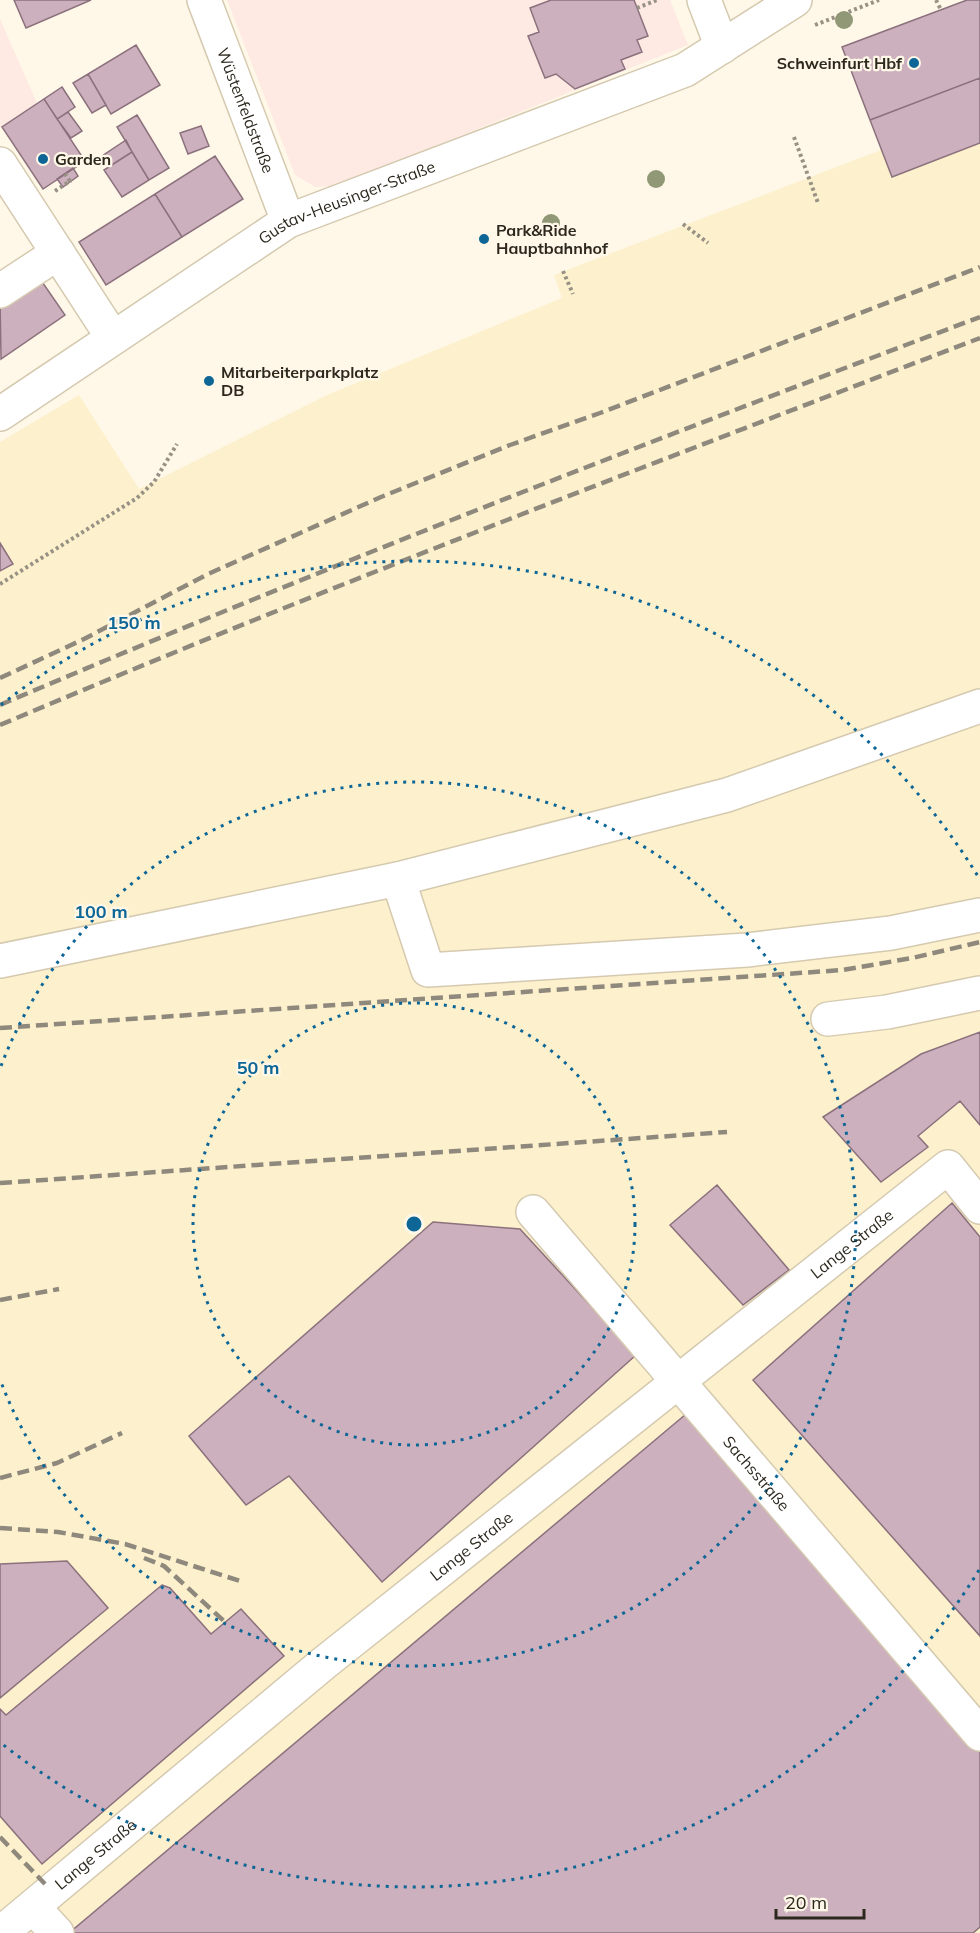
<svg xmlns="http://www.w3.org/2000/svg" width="980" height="1933" font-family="Mulish,sans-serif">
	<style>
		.commercial { fill: #feeae3 }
		.built { fill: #fdf0cd }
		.building { fill: #cdb0bd; stroke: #8b717d; stroke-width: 1.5 }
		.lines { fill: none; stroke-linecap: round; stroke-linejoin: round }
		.minor-casing { stroke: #d5cab0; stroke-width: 36 }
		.path { stroke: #989285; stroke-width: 4; stroke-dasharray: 3 3; stroke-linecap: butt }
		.minor { stroke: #fff; stroke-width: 33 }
		.rail { stroke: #8e897c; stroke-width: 4.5; stroke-dasharray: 12 6; stroke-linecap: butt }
		.tree { fill: #909876 }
		.ring { fill: none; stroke: #0d6696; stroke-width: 3; stroke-dasharray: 3 6 }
		.poi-dot { fill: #0d6696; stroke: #fff8e8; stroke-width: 2 }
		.labels { text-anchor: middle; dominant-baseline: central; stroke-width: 4.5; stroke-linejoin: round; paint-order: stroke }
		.poi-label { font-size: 16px; font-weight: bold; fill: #2c281e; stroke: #fff8e8; text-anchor: start }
		.street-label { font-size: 16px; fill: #2c281e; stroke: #fff8e8 }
		.centre { fill: #0d6696; stroke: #fff8e8; stroke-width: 3 }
		.ring-label { font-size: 18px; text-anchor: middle; font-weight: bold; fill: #0d6696; stroke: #fff8e8; stroke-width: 4.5; stroke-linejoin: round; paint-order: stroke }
	</style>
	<rect width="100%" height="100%" fill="#fff8e8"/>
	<!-- commercial -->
	<path class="commercial" d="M 227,0 L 670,0 L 688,45 L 335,186 L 315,187 L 295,175 Z
		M 0,19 L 37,103 L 0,128 Z"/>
	<!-- built -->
	<path class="built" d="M 967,0 L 980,0 L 980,1933 L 0,1933 L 0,442 L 79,395 L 139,489 L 327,395 L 562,298 L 554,275 L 881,150 L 842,47 Z"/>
	<!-- building -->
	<path class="building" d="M 14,0 L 91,0 L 26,28 Z
		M 551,0 L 634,0 L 648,36 L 637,40 L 642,52 L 621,60 L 625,69 L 575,89 L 556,74 L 545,78 L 528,36 L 539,32 L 530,8 Z
		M 967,0 L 980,0 L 980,78 L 870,120 L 842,47 Z
		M 136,45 L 160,85 L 111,114 L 88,74 Z
		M 88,74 L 106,105 L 92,113 L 73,83 Z
		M 980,78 L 980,143 L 892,177 L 870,120 Z
		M 62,87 L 75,107 L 57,119 L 44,99 Z
		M 44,99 L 85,161 L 43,189 L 2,127 Z
		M 68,112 L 82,131 L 71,138 L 57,119 Z
		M 137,115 L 169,168 L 149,180 L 117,127 Z
		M 201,126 L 209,146 L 188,154 L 180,133 Z
		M 126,140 L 132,152 L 110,166 L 102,156 Z
		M 132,152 L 149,180 L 122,197 L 104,170 Z
		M 215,156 L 243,199 L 182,237 L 155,194 Z
		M 73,168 L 78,176 L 63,187 L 57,179 Z
		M 155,194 L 182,237 L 106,285 L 79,242 Z
		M 36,273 L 65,315 L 1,359 L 0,296 Z
		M 0,543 L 13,564 L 0,571 Z
		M 980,1032 L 980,1125 L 960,1101 L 918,1136 L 928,1147 L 881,1182 L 823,1117 L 921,1054 Z
		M 717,1185 L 789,1270 L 743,1305 L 670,1225 Z
		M 952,1203 L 980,1237 L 980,1636 L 753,1380 Z
		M 433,1222 L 520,1229 L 636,1355 L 382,1582 L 289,1476 L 246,1505 L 189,1436 Z
		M 692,1409 L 980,1749 L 980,1927 L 973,1933 L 69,1933 Z
		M 67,1561 L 108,1608 L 0,1698 L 0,1564 Z
		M 162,1585 L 170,1588 L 211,1634 L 241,1609 L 284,1656 L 42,1864 L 0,1816 L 0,1709 L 6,1715 Z"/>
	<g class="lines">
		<!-- minor casing -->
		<g class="minor-casing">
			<g id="minor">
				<path id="s1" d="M 204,0 L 288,221"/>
				<path d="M 704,0 L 722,47"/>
				<path d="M 0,164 L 113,338"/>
				<path d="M 0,291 L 58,253"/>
				<path id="s2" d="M 0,414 L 288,221 L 685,70 L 795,0"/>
				<path d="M 980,706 L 727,795 L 398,879 L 428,970 L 747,950 L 891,933 L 980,915"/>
				<path d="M 0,961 L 398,879"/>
				<path d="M 828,1019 L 887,1012 L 980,993"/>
				<path id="s3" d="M 533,1212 L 980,1734"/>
				<path d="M 33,1907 L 57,1933"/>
				<path id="s4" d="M 1,1933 L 324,1663 L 948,1167 L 980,1207"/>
			</g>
		</g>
		<!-- path -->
		<path class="path" d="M 936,0 L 941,10
			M 637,8 L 657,0
			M 815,25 L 879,0
			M 794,137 L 818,203
			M 55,191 L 70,181 L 65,174
			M 683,224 L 708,243
			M 563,271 L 573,294
			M 0,584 L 137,498 L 154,482 L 177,444"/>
		<!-- minor -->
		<use href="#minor" class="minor"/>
		<!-- rail -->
		<path class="rail" d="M 0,678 L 84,639 L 208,574 L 381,497 L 510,445 L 600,413 L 980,267
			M 0,705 C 323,567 651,441 980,317
			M 0,725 C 323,588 652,464 980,338
			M 0,1028 L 843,970 L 912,958 L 980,942
			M 0,1183 L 727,1132
			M 0,1300 L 59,1289
			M 0,1478 L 57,1463 L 122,1433
			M 0,1528 L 58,1532 L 125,1544 L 240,1581
			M 144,1558 L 164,1566 L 225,1622
			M 0,1837 L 45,1884"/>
	</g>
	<!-- trees -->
	<g class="tree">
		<circle cx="844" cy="20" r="9"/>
		<circle cx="656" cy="179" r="9"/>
		<circle cx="551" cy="223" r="9"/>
	</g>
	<!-- distance rings -->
	<g class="ring">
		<circle cx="414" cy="1224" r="221"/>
		<path d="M1 1066A442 442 0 1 1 1 1382"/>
		<path d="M979 1570A663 663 0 0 1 1 1743M1 705A663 663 0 0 1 979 878"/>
	</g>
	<!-- markers -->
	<g class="poi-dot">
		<circle cx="914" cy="63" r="6"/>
		<circle cx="43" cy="159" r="6"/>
		<circle cx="484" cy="239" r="6"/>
		<circle cx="209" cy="381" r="6"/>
	</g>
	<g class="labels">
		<!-- poi labels -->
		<g class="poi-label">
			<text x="902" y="63" text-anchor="end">Schweinfurt Hbf</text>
			<text x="55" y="159">Garden</text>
			<text x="496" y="230">Park&amp;Ride<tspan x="496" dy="18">Hauptbahnhof</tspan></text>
			<text x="221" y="372">Mitarbeiterparkplatz<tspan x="221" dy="18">DB</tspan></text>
		</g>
		<!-- street labels -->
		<g class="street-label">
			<text stroke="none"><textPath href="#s1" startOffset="118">Wüstenfeldstraße</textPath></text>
			<text stroke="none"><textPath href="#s2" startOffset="408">Gustav-Heusinger-Straße</textPath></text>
			<text stroke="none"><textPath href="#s4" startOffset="1095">Lange Straße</textPath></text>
			<text stroke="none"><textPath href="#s3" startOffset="344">Sachsstraße</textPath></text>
			<text stroke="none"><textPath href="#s4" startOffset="609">Lange Straße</textPath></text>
			<text stroke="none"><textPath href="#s4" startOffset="123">Lange Straße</textPath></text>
		</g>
	</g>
	<circle cx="414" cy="1224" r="9" class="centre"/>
	<g class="ring-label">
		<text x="134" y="629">150 m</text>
		<text x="101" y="918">100 m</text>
		<text x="258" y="1074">50 m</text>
	</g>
	<!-- scale -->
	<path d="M776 1909v9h88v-9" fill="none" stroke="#2c281e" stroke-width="3"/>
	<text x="785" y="1909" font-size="18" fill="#2c281e" stroke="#fff8e8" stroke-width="4.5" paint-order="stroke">20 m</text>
</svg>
